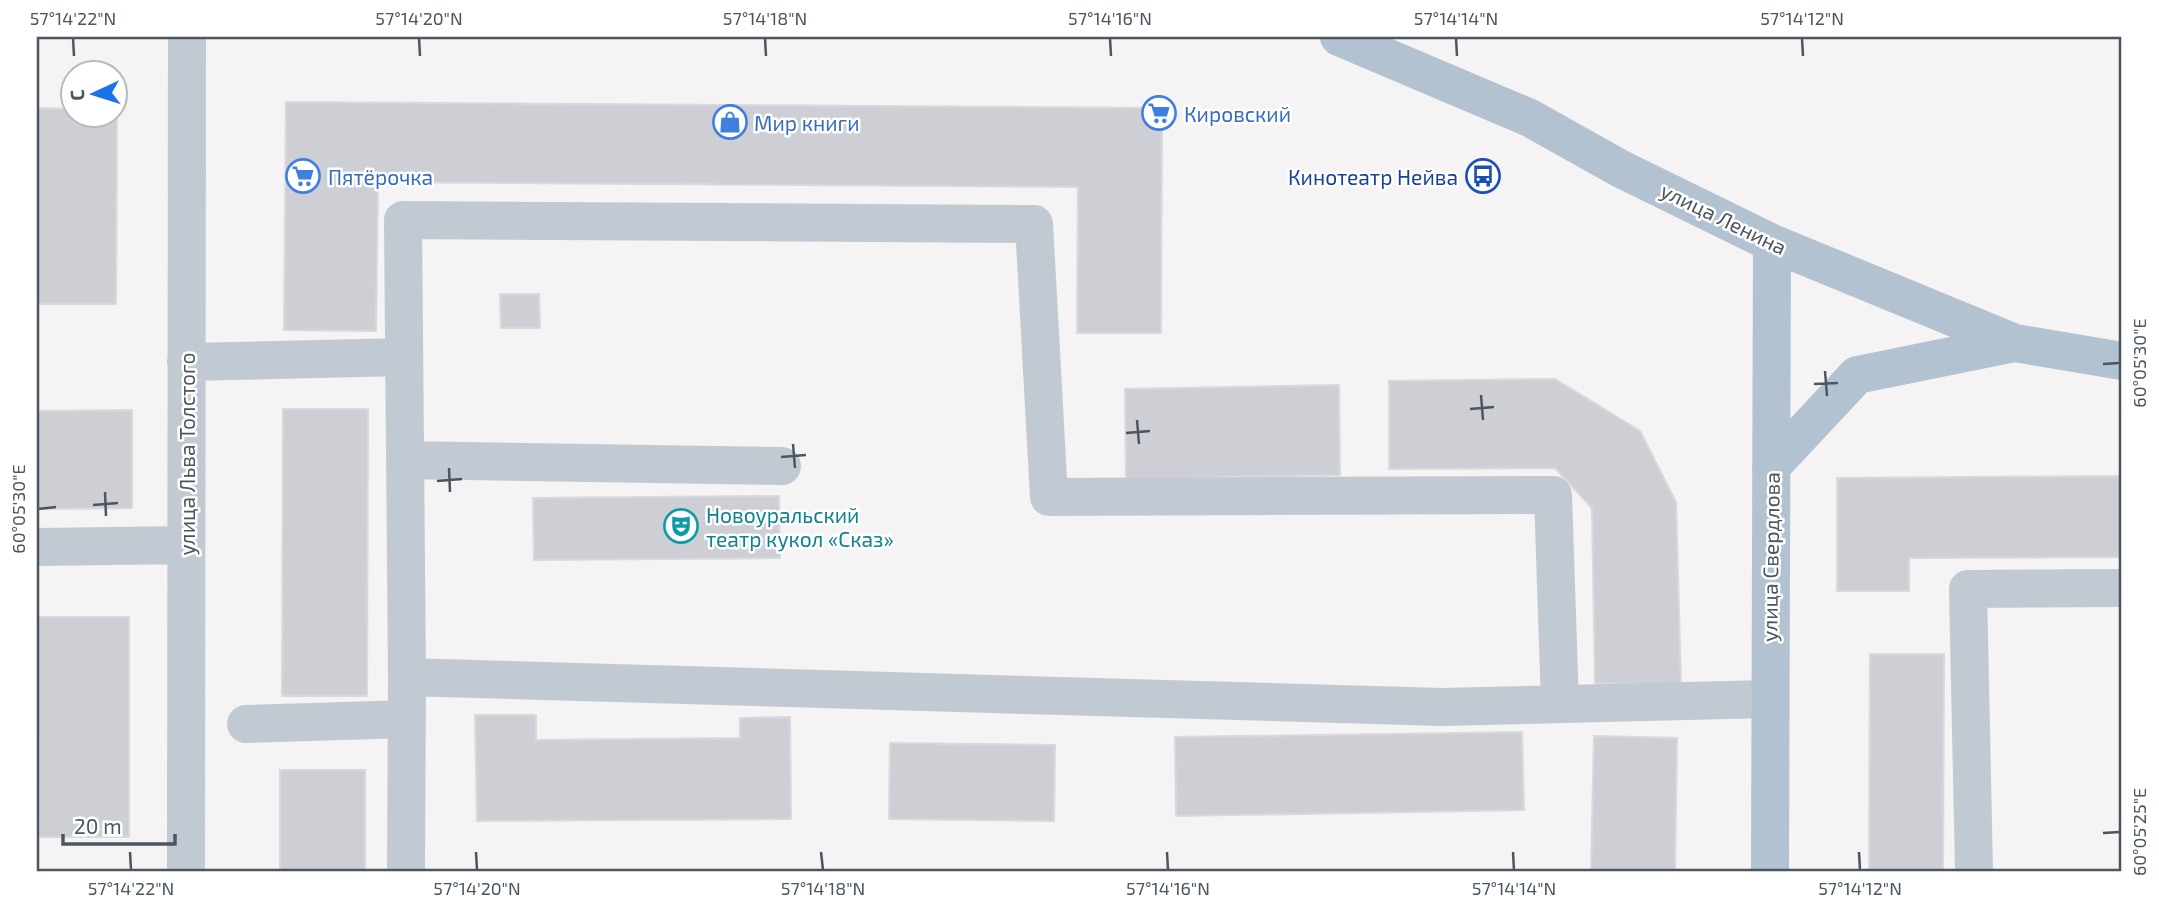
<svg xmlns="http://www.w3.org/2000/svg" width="2159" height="908" font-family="'Exo 2',sans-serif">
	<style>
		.building { fill: #cdcfd5; stroke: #d7d9de; stroke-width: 2 }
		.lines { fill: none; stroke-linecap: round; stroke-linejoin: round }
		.minor { stroke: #c1cad2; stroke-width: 38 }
		.major { stroke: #b3c2d1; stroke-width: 38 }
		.ticks { fill: none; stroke: #4a5661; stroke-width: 2.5 }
		.labels { text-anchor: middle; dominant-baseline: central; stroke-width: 5; stroke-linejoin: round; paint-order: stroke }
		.shop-label { font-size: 21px; fill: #366cbe; stroke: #fff; text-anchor: start }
		.transit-label { font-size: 21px; fill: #164399; stroke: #fff; text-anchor: end }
		.street-label { font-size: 21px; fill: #4a5661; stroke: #fff }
		.culture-label { font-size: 21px; fill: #0d838f; stroke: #fff; text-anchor: start }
		.neatline { fill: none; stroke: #4a5661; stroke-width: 2.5 }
		.ticks-label { font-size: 18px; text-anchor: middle; fill: #4a5661 }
	</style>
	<rect width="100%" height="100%" fill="#f5f3f3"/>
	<!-- building -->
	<path class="building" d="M 286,102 L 1162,108 L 1161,333 L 1077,333 L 1078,187 L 378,182 L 376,331 L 284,330 Z
		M 37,108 L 74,109 L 74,116 L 116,116 L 117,109 L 116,304 L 38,304 Z
		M 500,294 L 539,294 L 540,328 L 501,328 Z
		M 1555,379 L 1640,431 L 1676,502 L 1681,685 L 1595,683 L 1592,508 L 1555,468 L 1389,469 L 1389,381 Z
		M 1339,385 L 1340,475 L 1126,479 L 1125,389 Z
		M 283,409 L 368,409 L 367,696 L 282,696 Z
		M 132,410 L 132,508 L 37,509 L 37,411 Z
		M 2122,476 L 2122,557 L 1909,558 L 1909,591 L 1837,591 L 1837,478 Z
		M 779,496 L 780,558 L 534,560 L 533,498 Z
		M 37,617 L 129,617 L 129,837 L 39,837 Z
		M 1870,654 L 1944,654 L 1943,871 L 1869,871 Z
		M 475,715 L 536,715 L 536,740 L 740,738 L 740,718 L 790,717 L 791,819 L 477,821 Z
		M 1522,732 L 1524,810 L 1176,816 L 1175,737 Z
		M 1594,736 L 1677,738 L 1675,871 L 1591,871 Z
		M 890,743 L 1055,745 L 1054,821 L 889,819 Z
		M 280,770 L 365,770 L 365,871 L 280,871 Z"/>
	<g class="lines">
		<!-- minor -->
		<path class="minor" d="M 186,362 L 404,357
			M 405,460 L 782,466
			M 37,547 L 186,545
			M 1560,704 L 1553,495 L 1049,497 L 1034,224 L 403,220 L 407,677 L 1442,707 L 1768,699
			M 246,724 L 407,719
			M 186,871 L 187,37
			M 406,871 L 407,677
			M 1974,871 L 1968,589 L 2122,588"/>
		<!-- major -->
		<path class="major" d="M 1339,37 L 1530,118 L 1621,169 L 1772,243 L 2015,343 L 2122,361
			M 1771,467 L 1857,375 L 2015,343
			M 1770,871 L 1772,243"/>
	</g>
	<!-- ticks -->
	<path class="ticks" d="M 73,38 L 74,56M 419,38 L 420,56M 765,38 L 766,56M 1110,38 L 1111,56M 1456,38 L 1457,56M 1802,38 L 1803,56M 2103,364 L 2120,363M 1825,371 L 1827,396M 1814,384 L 1838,383M 1481,395 L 1483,420M 1470,409 L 1494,407M 1137,420 L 1139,444M 1126,433 L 1150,431M 793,444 L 795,468M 781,457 L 806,455M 449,468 L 450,492M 437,481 L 462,479M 105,492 L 106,516M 93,505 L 118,503M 38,509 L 56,507M 2103,833 L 2120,832M 130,852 L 131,870M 476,852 L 477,870M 821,852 L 823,870M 1167,852 L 1168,870M 1513,852 L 1514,870M 1859,852 L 1860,870"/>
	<!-- icons -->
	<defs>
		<g id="supermarket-ring" transform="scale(1.75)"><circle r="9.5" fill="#fff" stroke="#3f7fe0" stroke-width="1.5"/><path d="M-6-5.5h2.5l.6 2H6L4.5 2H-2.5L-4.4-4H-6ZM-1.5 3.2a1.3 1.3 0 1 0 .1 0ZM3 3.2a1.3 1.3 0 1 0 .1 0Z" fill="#3f7fe0"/></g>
		<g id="shop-ring" transform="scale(1.75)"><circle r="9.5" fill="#fff" stroke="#3f7fe0" stroke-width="1.5"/><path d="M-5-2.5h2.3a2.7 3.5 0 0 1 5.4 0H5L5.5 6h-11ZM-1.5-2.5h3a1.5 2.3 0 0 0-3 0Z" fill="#3f7fe0"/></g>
		<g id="bus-ring" transform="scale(1.75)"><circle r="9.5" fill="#fff" stroke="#1a4fb4" stroke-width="1.5"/><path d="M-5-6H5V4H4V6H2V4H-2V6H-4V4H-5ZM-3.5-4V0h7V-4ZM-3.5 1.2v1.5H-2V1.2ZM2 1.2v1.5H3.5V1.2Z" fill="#1a4fb4"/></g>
		<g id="theatre-ring" transform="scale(1.75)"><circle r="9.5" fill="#fff" stroke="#0f9aa8" stroke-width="1.5"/><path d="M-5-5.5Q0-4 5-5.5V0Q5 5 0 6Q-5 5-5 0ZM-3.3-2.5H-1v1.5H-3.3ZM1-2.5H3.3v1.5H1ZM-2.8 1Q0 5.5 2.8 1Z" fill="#0f9aa8"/></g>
	</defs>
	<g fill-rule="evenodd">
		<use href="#supermarket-ring" x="1159" y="113"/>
		<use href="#shop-ring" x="730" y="122"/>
		<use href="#supermarket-ring" x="303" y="176"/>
		<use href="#bus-ring" x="1483" y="176"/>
		<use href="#theatre-ring" x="681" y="526"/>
	</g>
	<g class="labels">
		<!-- shop labels -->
		<g class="shop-label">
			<text x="1184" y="113">Кировский</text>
			<text x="754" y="122">Мир книги</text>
			<text x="328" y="176">Пятёрочка</text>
		</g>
		<!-- transit labels -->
		<g class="transit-label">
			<text x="1458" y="176">Кинотеатр Нейва</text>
		</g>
		<!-- street labels -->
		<g class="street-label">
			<text transform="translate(1724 218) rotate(26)">улица Ленина</text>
			<text transform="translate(186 454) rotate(-90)">улица Льва Толстого</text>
			<text transform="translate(1770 557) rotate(-89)">улица Свердлова</text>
		</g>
		<!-- culture labels -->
		<g class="culture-label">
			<text x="706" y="514">Новоуральский<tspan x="706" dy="24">театр кукол «Сказ»</tspan></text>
		</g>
	</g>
	<!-- border -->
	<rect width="2159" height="908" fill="none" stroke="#ffffff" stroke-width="77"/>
	<!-- north arrow -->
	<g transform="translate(94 94) rotate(266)"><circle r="33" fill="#ffffff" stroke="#b7bbc0" stroke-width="2"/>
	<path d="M0-5L12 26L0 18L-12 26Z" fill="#1a73e8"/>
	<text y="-10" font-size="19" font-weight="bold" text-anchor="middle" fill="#4a5661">С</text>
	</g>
	<!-- scale -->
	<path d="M63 834v10h112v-10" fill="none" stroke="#4a5661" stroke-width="3.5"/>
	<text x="74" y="834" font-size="21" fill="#4a5661" stroke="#ffffff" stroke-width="5" paint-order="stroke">20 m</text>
	<rect x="38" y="38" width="2082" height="832" class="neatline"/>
	<g class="ticks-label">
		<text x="73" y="25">57°14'22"N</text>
		<text x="419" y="25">57°14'20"N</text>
		<text x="765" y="25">57°14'18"N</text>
		<text x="1110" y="25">57°14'16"N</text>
		<text x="1456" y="25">57°14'14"N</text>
		<text x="1802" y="25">57°14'12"N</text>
		<text transform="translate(2140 363) rotate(-90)" y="6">60°05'30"E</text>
		<text transform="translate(19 509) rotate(-90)" y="6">60°05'30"E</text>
		<text transform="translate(2140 832) rotate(-90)" y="6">60°05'25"E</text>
		<text x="131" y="895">57°14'22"N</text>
		<text x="477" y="895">57°14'20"N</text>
		<text x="823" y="895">57°14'18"N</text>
		<text x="1168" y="895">57°14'16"N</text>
		<text x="1514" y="895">57°14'14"N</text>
		<text x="1860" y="895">57°14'12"N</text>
	</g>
</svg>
